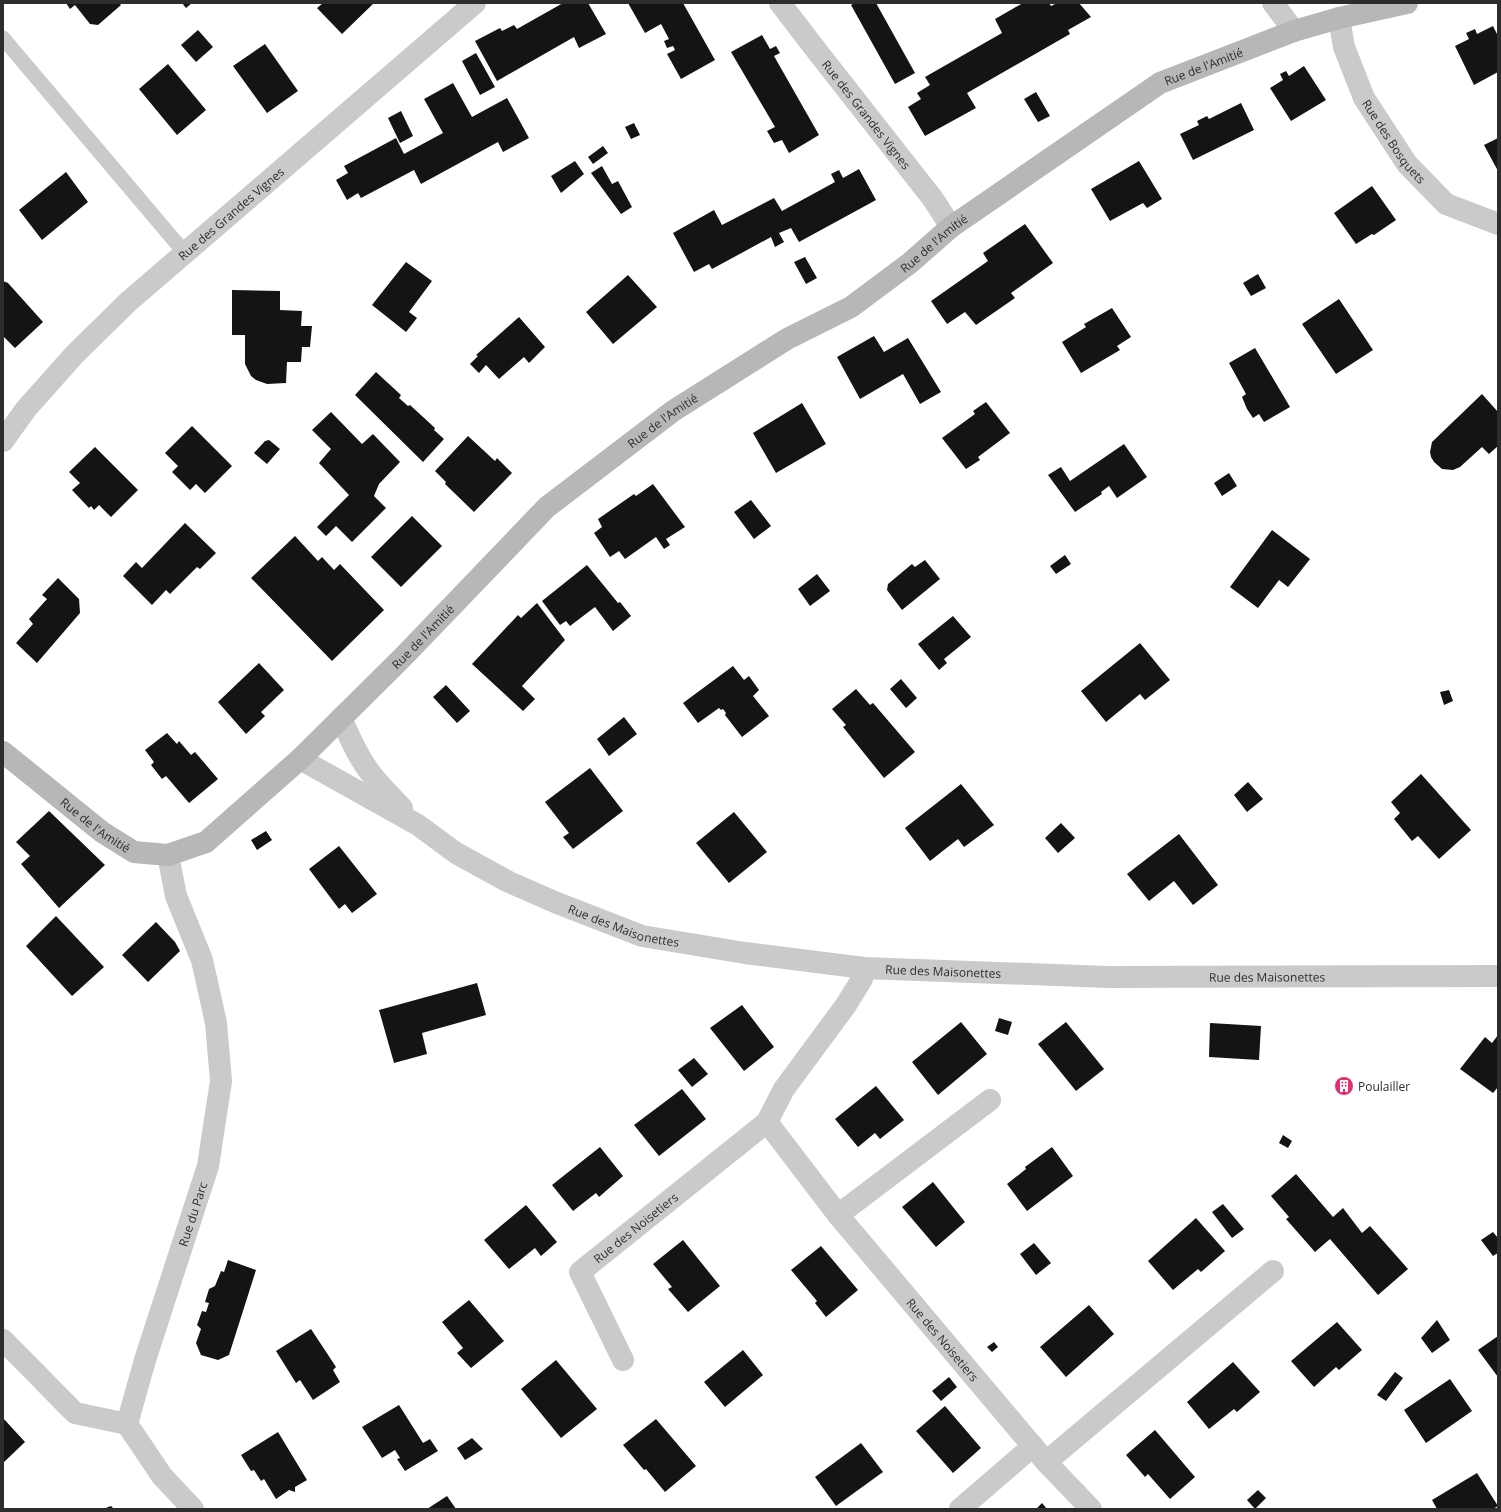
<svg xmlns="http://www.w3.org/2000/svg" width="1501" height="1512" font-family="'Open Sans',sans-serif">
	<style>
		.building { fill: #141414 }
		.lines { fill: none; stroke-linecap: round; stroke-linejoin: round }
		.lane { stroke: #cacaca; stroke-width: 15 }
		.street { stroke: #cacaca; stroke-width: 22 }
		.secondary { stroke: #b7b7b7; stroke-width: 22 }
		.labels { text-anchor: middle; dominant-baseline: central; stroke-width: 4; stroke-linejoin: round; paint-order: stroke }
		.street-label { font-size: 12px; fill: #2d2d2d; stroke: #fff }
		.poi-label { font-size: 12px; fill: #2d2d2d; stroke: #fff; text-anchor: start }
	</style>
	<rect width="100%" height="100%" fill="#fff"/>
	<!-- building -->
	<path class="building" d="M 66,3 L 119,3 L 121,5 L 98,25 L 90,24 L 75,5 L 70,9 Z
		M 182,3 L 192,3 L 186,8 Z
		M 323,3 L 374,3 L 342,34 L 317,8 Z
		M 563,3 L 588,3 L 606,34 L 579,48 L 574,37 L 497,81 L 475,41 L 500,28 L 502,31 L 514,25 L 517,29 Z
		M 628,3 L 683,3 L 715,60 L 681,79 L 667,54 L 675,50 L 673,46 L 667,48 L 664,41 L 669,39 L 661,24 L 645,33 Z
		M 855,3 L 876,3 L 915,73 L 895,84 L 851,5 Z
		M 1023,3 L 1049,3 L 1051,6 L 1057,3 L 1079,3 L 1091,17 L 1068,30 L 1070,34 L 967,93 L 976,108 L 925,136 L 908,107 L 921,99 L 917,93 L 930,85 L 925,77 L 1002,33 L 995,19 Z
		M 1493,26 L 1498,36 L 1498,72 L 1474,85 L 1455,46 L 1469,39 L 1466,33 L 1475,29 L 1477,34 Z
		M 198,30 L 213,47 L 196,62 L 181,45 Z
		M 762,35 L 770,49 L 776,46 L 780,53 L 774,56 L 819,135 L 789,153 L 782,140 L 774,143 L 767,131 L 775,127 L 731,52 Z
		M 265,44 L 298,91 L 267,113 L 233,66 Z
		M 476,53 L 495,87 L 480,95 L 462,61 Z
		M 168,64 L 206,110 L 177,135 L 139,89 Z
		M 1304,66 L 1326,100 L 1291,121 L 1270,88 L 1283,80 L 1280,74 L 1286,71 L 1289,76 Z
		M 453,83 L 472,117 L 507,98 L 529,138 L 503,152 L 498,142 L 421,184 L 414,170 L 361,198 L 358,193 L 347,200 L 336,180 L 348,173 L 344,166 L 396,138 L 404,154 L 443,133 L 424,99 Z
		M 1036,92 L 1050,116 L 1038,122 L 1024,99 Z
		M 1241,103 L 1254,130 L 1193,160 L 1180,134 L 1199,125 L 1197,121 L 1207,116 L 1209,119 Z
		M 401,111 L 413,136 L 400,143 L 388,118 Z
		M 634,123 L 640,135 L 631,139 L 625,127 Z
		M 1498,138 L 1498,171 L 1484,145 Z
		M 603,146 L 608,153 L 593,164 L 588,157 Z
		M 575,161 L 584,174 L 561,193 L 551,176 Z
		M 1139,161 L 1162,199 L 1147,208 L 1143,203 L 1110,221 L 1091,189 Z
		M 602,166 L 612,184 L 618,181 L 632,207 L 621,214 L 591,173 Z
		M 859,169 L 876,200 L 799,242 L 791,228 L 779,233 L 784,242 L 775,247 L 771,237 L 712,269 L 709,264 L 694,272 L 673,233 L 714,210 L 722,225 L 774,198 L 782,211 L 835,182 L 831,174 L 839,170 L 843,178 Z
		M 66,172 L 88,202 L 42,240 L 19,210 Z
		M 1372,186 L 1396,220 L 1374,235 L 1372,234 L 1356,244 L 1334,213 Z
		M 1025,224 L 1053,263 L 1011,293 L 1015,298 L 976,325 L 965,312 L 947,324 L 931,301 L 988,261 L 983,253 Z
		M 805,257 L 817,278 L 806,284 L 794,262 Z
		M 406,262 L 432,281 L 409,312 L 417,318 L 406,332 L 372,305 Z
		M 1258,274 L 1266,288 L 1251,296 L 1243,283 Z
		M 628,275 L 657,307 L 613,344 L 586,312 Z
		M 3,281 L 8,283 L 43,322 L 15,348 L 4,337 L 3,338 Z
		M 232,290 L 280,291 L 280,310 L 302,311 L 301,326 L 312,326 L 310,347 L 302,347 L 301,362 L 287,362 L 286,383 L 267,384 L 256,380 L 251,376 L 245,364 L 245,335 L 232,335 Z
		M 1339,299 L 1373,350 L 1336,374 L 1302,324 Z
		M 1112,308 L 1131,337 L 1117,346 L 1120,350 L 1081,373 L 1062,342 L 1086,327 L 1084,324 Z
		M 519,317 L 545,347 L 529,363 L 524,357 L 499,379 L 486,365 L 479,373 L 470,364 L 478,356 L 476,355 Z
		M 874,336 L 884,352 L 908,338 L 941,392 L 920,404 L 903,374 L 860,399 L 837,357 Z
		M 1255,348 L 1290,407 L 1264,422 L 1259,414 L 1253,418 L 1247,409 L 1242,397 L 1246,394 L 1229,363 Z
		M 376,372 L 401,395 L 399,398 L 408,406 L 410,405 L 435,428 L 434,430 L 444,439 L 423,462 L 355,395 Z
		M 1482,394 L 1498,412 L 1498,446 L 1489,454 L 1482,447 L 1460,467 L 1453,470 L 1442,469 L 1434,462 L 1431,457 L 1430,452 L 1432,442 Z
		M 986,402 L 1010,433 L 978,457 L 980,460 L 966,469 L 942,438 L 975,414 L 973,411 Z
		M 802,403 L 826,444 L 776,473 L 753,433 Z
		M 331,412 L 362,444 L 373,434 L 400,462 L 379,484 L 374,496 L 386,508 L 352,542 L 336,526 L 326,536 L 317,527 L 349,495 L 319,463 L 331,449 L 312,430 Z
		M 192,426 L 232,466 L 205,493 L 196,484 L 190,490 L 172,472 L 178,466 L 165,453 Z
		M 468,436 L 495,461 L 497,458 L 512,473 L 474,512 L 445,484 L 446,482 L 435,471 Z
		M 269,440 L 280,449 L 267,464 L 254,453 L 265,441 Z
		M 1124,444 L 1147,477 L 1117,498 L 1109,486 L 1101,492 L 1102,494 L 1075,512 L 1048,475 L 1061,467 L 1070,481 Z
		M 95,447 L 138,490 L 111,517 L 99,505 L 94,510 L 91,506 L 89,508 L 72,490 L 80,483 L 69,472 Z
		M 1229,473 L 1237,486 L 1222,496 L 1214,483 Z
		M 653,484 L 685,527 L 666,539 L 670,545 L 664,549 L 656,537 L 625,559 L 619,551 L 610,557 L 594,533 L 602,527 L 598,519 L 634,494 L 636,496 Z
		M 751,500 L 771,526 L 754,539 L 734,512 Z
		M 412,516 L 442,546 L 401,587 L 371,557 Z
		M 185,523 L 216,553 L 200,569 L 197,567 L 170,594 L 166,590 L 152,605 L 123,576 L 136,562 L 142,568 Z
		M 1272,530 L 1310,559 L 1288,587 L 1279,580 L 1258,608 L 1230,587 Z
		M 295,536 L 318,561 L 322,557 L 334,570 L 340,564 L 384,610 L 332,661 L 251,578 Z
		M 1065,555 L 1071,564 L 1056,574 L 1050,566 Z
		M 925,560 L 940,579 L 902,610 L 887,590 L 888,584 L 912,564 L 915,567 Z
		M 587,565 L 618,603 L 620,602 L 631,616 L 613,631 L 595,607 L 570,626 L 566,621 L 560,625 L 542,601 Z
		M 817,574 L 830,591 L 810,606 L 798,589 Z
		M 58,578 L 79,599 L 80,613 L 37,663 L 16,643 L 33,624 L 29,619 L 47,599 L 42,595 Z
		M 537,603 L 565,640 L 522,686 L 535,699 L 523,711 L 472,664 L 518,615 L 521,618 Z
		M 953,616 L 971,637 L 944,659 L 947,663 L 939,670 L 918,644 Z
		M 1140,643 L 1170,680 L 1145,700 L 1140,694 L 1106,722 L 1081,691 Z
		M 259,663 L 284,690 L 261,712 L 265,716 L 246,734 L 218,702 Z
		M 733,666 L 744,680 L 749,676 L 759,690 L 753,696 L 769,716 L 742,737 L 725,715 L 726,713 L 723,709 L 721,710 L 719,708 L 698,723 L 683,703 Z
		M 901,679 L 917,698 L 906,708 L 890,689 Z
		M 446,685 L 470,711 L 457,723 L 433,697 Z
		M 856,689 L 870,705 L 873,703 L 915,752 L 884,778 L 843,727 L 846,725 L 832,709 Z
		M 1449,690 L 1453,701 L 1444,705 L 1440,692 Z
		M 624,717 L 637,734 L 609,756 L 597,739 Z
		M 167,733 L 177,744 L 179,741 L 191,755 L 195,752 L 218,779 L 189,803 L 166,776 L 162,779 L 151,765 L 154,762 L 145,750 Z
		M 590,768 L 623,811 L 573,849 L 563,837 L 569,833 L 545,802 Z
		M 1421,774 L 1471,830 L 1439,859 L 1418,836 L 1412,841 L 1394,819 L 1400,813 L 1391,802 Z
		M 1248,782 L 1263,799 L 1247,812 L 1234,795 Z
		M 961,784 L 994,825 L 964,847 L 958,839 L 930,861 L 905,828 Z
		M 49,811 L 105,865 L 59,908 L 21,864 L 30,856 L 16,842 Z
		M 734,812 L 767,852 L 729,883 L 696,843 Z
		M 1061,823 L 1075,838 L 1058,853 L 1045,838 Z
		M 266,831 L 272,840 L 257,850 L 251,840 Z
		M 1179,834 L 1218,885 L 1193,905 L 1174,881 L 1149,901 L 1127,874 Z
		M 339,846 L 377,894 L 352,913 L 345,904 L 339,909 L 309,869 Z
		M 56,916 L 104,967 L 72,996 L 26,946 Z
		M 156,922 L 175,942 L 180,951 L 148,982 L 122,955 Z
		M 477,983 L 486,1015 L 422,1033 L 427,1054 L 394,1063 L 379,1010 Z
		M 742,1005 L 774,1047 L 744,1071 L 710,1028 Z
		M 999,1018 L 1012,1022 L 1008,1035 L 995,1031 Z
		M 961,1022 L 987,1054 L 938,1095 L 912,1062 Z
		M 1066,1022 L 1104,1069 L 1076,1091 L 1038,1044 Z
		M 1210,1023 L 1261,1026 L 1259,1060 L 1209,1057 Z
		M 1498,1035 L 1498,1087 L 1493,1093 L 1460,1069 L 1485,1037 L 1492,1043 Z
		M 694,1058 L 708,1074 L 692,1087 L 678,1070 Z
		M 1344,1078 L 1353,1087 L 1344,1095 L 1336,1086 Z
		M 876,1086 L 904,1120 L 880,1139 L 875,1133 L 858,1147 L 835,1119 Z
		M 682,1089 L 706,1119 L 659,1156 L 634,1125 Z
		M 1283,1135 L 1292,1141 L 1288,1148 L 1279,1143 Z
		M 600,1147 L 623,1176 L 599,1197 L 596,1193 L 573,1211 L 552,1185 Z
		M 1052,1147 L 1073,1176 L 1027,1211 L 1007,1184 L 1026,1169 L 1025,1167 Z
		M 1296,1174 L 1333,1217 L 1343,1208 L 1362,1233 L 1370,1226 L 1408,1269 L 1378,1295 L 1330,1239 L 1315,1252 L 1286,1219 L 1289,1217 L 1271,1196 Z
		M 933,1182 L 965,1222 L 936,1247 L 902,1207 Z
		M 1223,1204 L 1244,1229 L 1232,1238 L 1212,1212 Z
		M 526,1205 L 557,1242 L 541,1256 L 535,1248 L 509,1269 L 484,1240 Z
		M 1196,1218 L 1225,1251 L 1201,1272 L 1198,1269 L 1173,1290 L 1148,1261 Z
		M 1493,1232 L 1498,1238 L 1498,1253 L 1493,1256 L 1481,1240 Z
		M 683,1240 L 720,1286 L 688,1312 L 668,1289 L 672,1287 L 653,1264 Z
		M 1034,1243 L 1051,1263 L 1036,1275 L 1020,1254 Z
		M 821,1246 L 858,1290 L 826,1317 L 815,1303 L 817,1301 L 791,1270 Z
		M 228,1260 L 256,1270 L 229,1355 L 218,1360 L 201,1355 L 196,1343 L 201,1329 L 197,1325 L 202,1311 L 206,1312 L 209,1303 L 205,1302 L 209,1289 L 215,1286 L 221,1271 L 224,1272 Z
		M 469,1300 L 504,1341 L 471,1368 L 457,1353 L 463,1348 L 442,1322 Z
		M 1089,1305 L 1114,1334 L 1066,1377 L 1040,1347 Z
		M 1437,1320 L 1450,1340 L 1432,1353 L 1421,1338 Z
		M 1337,1322 L 1362,1350 L 1339,1370 L 1336,1367 L 1314,1387 L 1291,1361 Z
		M 311,1329 L 336,1367 L 333,1370 L 340,1382 L 313,1400 L 300,1380 L 296,1383 L 276,1351 Z
		M 1498,1336 L 1498,1377 L 1478,1350 Z
		M 994,1342 L 998,1347 L 992,1352 L 987,1347 Z
		M 743,1350 L 763,1375 L 725,1407 L 704,1382 Z
		M 556,1360 L 597,1409 L 561,1438 L 521,1389 Z
		M 1233,1362 L 1260,1392 L 1237,1412 L 1234,1409 L 1209,1429 L 1187,1402 Z
		M 1395,1372 L 1403,1378 L 1386,1401 L 1377,1395 Z
		M 949,1377 L 957,1387 L 941,1401 L 932,1391 Z
		M 1450,1379 L 1472,1411 L 1426,1443 L 1404,1410 Z
		M 399,1405 L 423,1443 L 430,1439 L 438,1451 L 405,1471 L 397,1459 L 400,1458 L 395,1450 L 382,1458 L 362,1427 Z
		M 945,1406 L 981,1448 L 953,1473 L 916,1431 Z
		M 3,1418 L 25,1442 L 3,1463 Z
		M 656,1419 L 696,1466 L 665,1492 L 646,1469 L 644,1470 L 623,1445 Z
		M 1155,1430 L 1195,1477 L 1170,1499 L 1148,1474 L 1145,1477 L 1126,1455 Z
		M 278,1432 L 307,1480 L 295,1487 L 295,1492 L 289,1490 L 276,1499 L 264,1479 L 261,1481 L 254,1470 L 251,1471 L 241,1455 Z
		M 472,1438 L 483,1449 L 465,1460 L 457,1448 Z
		M 861,1443 L 883,1472 L 836,1506 L 815,1477 Z
		M 1477,1473 L 1498,1506 L 1493,1509 L 1437,1509 L 1432,1500 Z
		M 1258,1490 L 1266,1498 L 1255,1509 L 1247,1500 Z
		M 447,1496 L 456,1509 L 427,1509 Z
		M 1042,1503 L 1047,1509 L 1036,1509 Z
		M 111,1506 L 114,1509 L 103,1509 Z"/>
	<g class="lines">
		<!-- lane -->
		<path class="lane" d="M 3,38 L 185,253"/>
		<!-- street -->
		<g class="street">
			<path id="s1" d="M 780,3 L 820,55 L 933,199 L 951,227"/>
			<path d="M 1273,3 L 1294,31"/>
			<path id="s2" d="M 1339,18 L 1344,47 L 1364,98 L 1407,164 L 1446,204 L 1498,224"/>
			<path id="s3" d="M 3,441 L 26,409 L 75,354 L 128,302 L 475,3"/>
			<path d="M 341,718 C 349,736 357,755 369,771 C 378,784 391,796 402,808"/>
			<path id="s4" d="M 300,759 L 418,825 L 456,853 L 509,882 L 557,903 L 642,936 L 745,953 L 864,968 L 1108,977 L 1498,976"/>
			<path id="s5" d="M 864,968 L 862,979 L 846,1005 L 784,1089 L 767,1122 L 838,1215 L 1046,1462 L 1091,1509"/>
			<path d="M 838,1215 L 990,1100"/>
			<path d="M 3,1340 L 75,1413 L 127,1424"/>
			<path id="s6" d="M 623,1360 L 580,1272 L 767,1122"/>
			<path id="s7" d="M 127,1424 L 145,1360 L 208,1166 L 221,1081 L 216,1023 L 202,960 L 176,896 L 168,855"/>
			<path d="M 127,1424 L 162,1476 L 193,1509"/>
			<path d="M 1046,1462 L 1273,1271"/>
			<path d="M 960,1509 L 1033,1446"/>
		</g>
		<!-- secondary -->
		<path class="secondary" id="s8" d="M 3,752 L 102,832 L 134,852 L 168,855 L 206,842 L 300,759 L 403,657 L 547,507 L 673,411 L 787,339 L 851,307 L 910,263 L 951,227 L 1160,83 L 1294,31 L 1339,18 L 1407,3"/>
	</g>
	<!-- icons -->
	<defs>
		<g id="building-disc" transform="scale(1)"><circle r="9.5" fill="#e32f71" stroke="#fff"/><path d="M-4-6H4V6H1V3H-1V6H-4ZM-2.5-4.3h1.7v1.8h-1.7ZM.8-4.3h1.7v1.8H.8ZM-2.5-1h1.7V.8h-1.7ZM.8-1h1.7V.8H.8Z" fill="#fff"/></g>
	</defs>
	<g fill-rule="evenodd">
		<use href="#building-disc" x="1344" y="1086"/>
	</g>
	<g class="labels">
		<!-- street labels -->
		<g class="street-label">
			<text stroke="none"><textPath href="#s8" startOffset="1511">Rue de l'Amitié</textPath></text>
			<text stroke="none"><textPath href="#s1" startOffset="141">Rue des Grandes Vignes</textPath></text>
			<text stroke="none"><textPath href="#s2" startOffset="137">Rue des Bosquets</textPath></text>
			<text stroke="none"><textPath href="#s3" startOffset="323">Rue des Grandes Vignes</textPath></text>
			<text stroke="none"><textPath href="#s8" startOffset="1187">Rue de l'Amitié</textPath></text>
			<text stroke="none"><textPath href="#s8" startOffset="862">Rue de l'Amitié</textPath></text>
			<text stroke="none"><textPath href="#s8" startOffset="538">Rue de l'Amitié</textPath></text>
			<text stroke="none"><textPath href="#s8" startOffset="118">Rue de l'Amitié</textPath></text>
			<text stroke="none"><textPath href="#s4" startOffset="366">Rue des Maisonettes</textPath></text>
			<text stroke="none"><textPath href="#s4" startOffset="690">Rue des Maisonettes</textPath></text>
			<text stroke="none"><textPath href="#s4" startOffset="1014">Rue des Maisonettes</textPath></text>
			<text stroke="none"><textPath href="#s7" startOffset="220">Rue du Parc</textPath></text>
			<text stroke="none"><textPath href="#s6" startOffset="169">Rue des Noisetiers</textPath></text>
			<text stroke="none"><textPath href="#s5" startOffset="463">Rue des Noisetiers</textPath></text>
		</g>
		<!-- poi labels -->
		<g class="poi-label">
			<text x="1358" y="1086">Poulailler</text>
		</g>
	</g>
	<!-- border -->
	<rect width="1501" height="1512" fill="none" stroke="#2d2d2d" stroke-width="8"/>
</svg>
